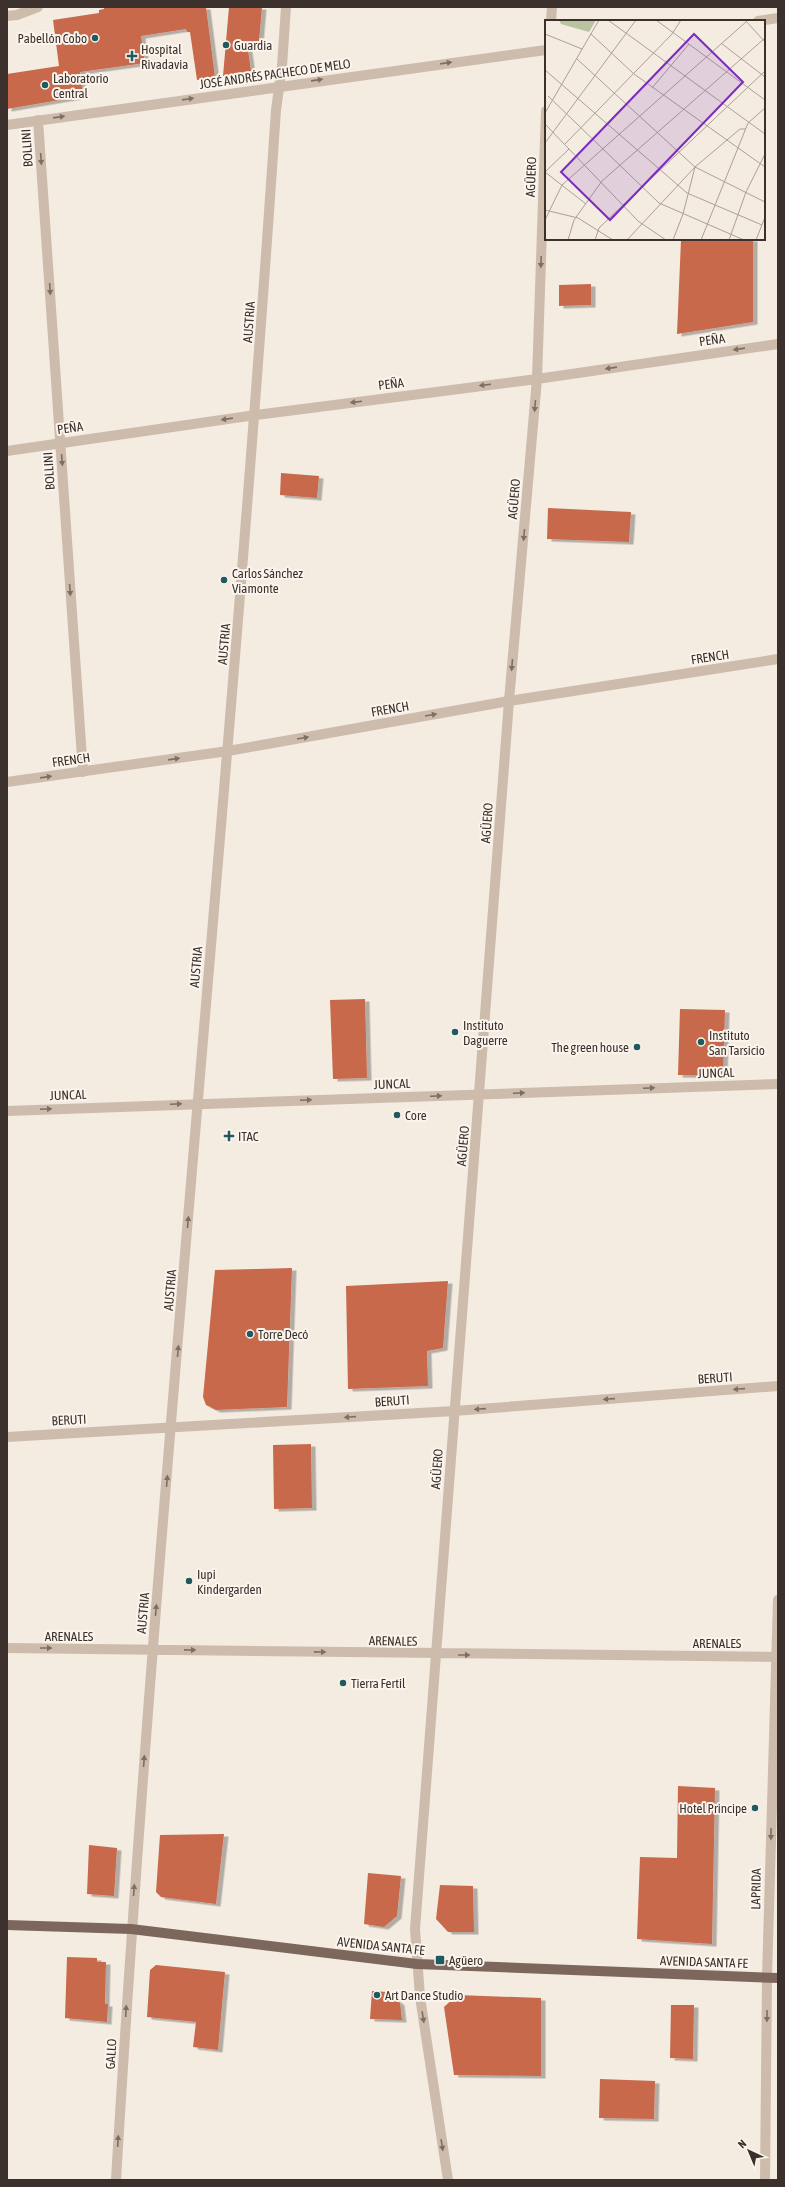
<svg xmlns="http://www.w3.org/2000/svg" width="785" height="2187" font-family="'Asap Condensed',sans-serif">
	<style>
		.building { fill: #c8694b; filter: url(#shadow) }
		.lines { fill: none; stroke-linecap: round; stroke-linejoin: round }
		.minor { stroke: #cdbbac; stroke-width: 10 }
		.major { stroke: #7d675c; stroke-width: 10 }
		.oneway { fill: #7d6f65 }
		.poi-dot { fill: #1f5a5e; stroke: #fbf5ee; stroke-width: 1.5 }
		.labels { text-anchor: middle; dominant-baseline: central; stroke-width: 4; stroke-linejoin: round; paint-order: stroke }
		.poi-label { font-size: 13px; fill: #3b302b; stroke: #fbf5ee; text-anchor: start }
		.street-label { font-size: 13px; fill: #3b302b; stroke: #fbf5ee }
		.inset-road { fill: none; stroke: #aaa098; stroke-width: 1 }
		.view { fill: #7b2cbf; fill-opacity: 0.15; stroke: #7b2cbf; stroke-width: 2 }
		.inset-edge { fill: none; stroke: #3b302b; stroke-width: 2 }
	</style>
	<defs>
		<filter id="shadow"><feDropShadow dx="4.5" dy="2.5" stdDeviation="0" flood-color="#0004"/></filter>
	</defs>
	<rect width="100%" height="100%" fill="#f4ebe1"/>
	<!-- building -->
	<path class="building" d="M 104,7 L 206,7 L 215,77 L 197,80 L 190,32 L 187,32 L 186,29 L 141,36 L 145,63 L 80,72 L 83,96 L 7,109 L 7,74 L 59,66 L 53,20 L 99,13 L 99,10 L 104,9 Z
		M 229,7 L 262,7 L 259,41 L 247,43 L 251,71 L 223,76 Z
		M 689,239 L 753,239 L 753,322 L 677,334 L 681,240 Z
		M 591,284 L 591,305 L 559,306 L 559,285 Z
		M 281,473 L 319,476 L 317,498 L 280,495 Z
		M 548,508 L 631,512 L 629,542 L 547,539 Z
		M 365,999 L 367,1078 L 333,1079 L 330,1000 Z
		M 680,1009 L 725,1010 L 723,1076 L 678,1075 Z
		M 292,1268 L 287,1407 L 216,1410 L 206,1405 L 203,1397 L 215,1270 Z
		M 448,1281 L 443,1348 L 427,1351 L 428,1386 L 348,1389 L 346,1286 Z
		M 311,1444 L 312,1508 L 274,1509 L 273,1445 Z
		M 678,1786 L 715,1788 L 712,1944 L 637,1939 L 640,1857 L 677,1858 Z
		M 224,1834 L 216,1904 L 161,1897 L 156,1892 L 160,1835 Z
		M 89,1845 L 117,1848 L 114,1896 L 87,1894 Z
		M 368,1873 L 401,1876 L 397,1916 L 384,1927 L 364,1924 Z
		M 440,1885 L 473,1886 L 474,1932 L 448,1932 L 436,1919 Z
		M 67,1957 L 97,1958 L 97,1962 L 106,1962 L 105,2004 L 108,2004 L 107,2022 L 65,2018 Z
		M 156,1965 L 225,1972 L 218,2050 L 193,2047 L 196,2022 L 147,2017 L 150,1970 Z
		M 372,1991 L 387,1992 L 400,2003 L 402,2020 L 370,2019 Z
		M 457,1995 L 541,1998 L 541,2076 L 454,2075 L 444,2007 Z
		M 671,2005 L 694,2005 L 693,2059 L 670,2058 Z
		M 600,2079 L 655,2081 L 654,2119 L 599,2118 Z"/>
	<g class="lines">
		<!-- minor -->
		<path class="minor" d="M 7,16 L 17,15 L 38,7
			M 551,21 L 552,7
			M 758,21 L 778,18
			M 38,120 L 83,772
			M 7,125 L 546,50
			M 7,451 L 256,415 L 537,379 L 778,344
			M 7,782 L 228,751 L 509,701 L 778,659
			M 7,1111 L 778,1084
			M 7,1437 L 454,1411 L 778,1386
			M 7,1648 L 778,1657
			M 116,2180 C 157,1489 230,801 276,110 L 282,66 L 286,7
			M 448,2180 L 420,1997 L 415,1929 L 509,701 L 537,379 L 546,111
			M 765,2180 L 767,1977 L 778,1600"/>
		<!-- major -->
		<path class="major" d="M 7,1925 L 131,1929 L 417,1964 L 778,1978"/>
	</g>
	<!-- one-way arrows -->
	<defs><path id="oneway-solid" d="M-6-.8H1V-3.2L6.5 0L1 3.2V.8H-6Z"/></defs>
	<g class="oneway">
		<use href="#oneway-solid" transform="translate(446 63) rotate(-8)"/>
		<use href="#oneway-solid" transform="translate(317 80) rotate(-8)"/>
		<use href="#oneway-solid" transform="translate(188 99) rotate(-8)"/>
		<use href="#oneway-solid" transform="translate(59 117) rotate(-8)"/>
		<use href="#oneway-solid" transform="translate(41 159) rotate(86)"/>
		<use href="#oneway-solid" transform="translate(541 262) rotate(92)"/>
		<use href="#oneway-solid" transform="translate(50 289) rotate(86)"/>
		<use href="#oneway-solid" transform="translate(739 349) rotate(172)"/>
		<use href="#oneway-solid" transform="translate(611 368) rotate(172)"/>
		<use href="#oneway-solid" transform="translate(485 385) rotate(173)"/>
		<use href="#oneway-solid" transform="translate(356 402) rotate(173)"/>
		<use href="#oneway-solid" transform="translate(535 406) rotate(95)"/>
		<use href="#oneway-solid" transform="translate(227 419) rotate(172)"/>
		<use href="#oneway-solid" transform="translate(62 460) rotate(86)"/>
		<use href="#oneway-solid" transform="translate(524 535) rotate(95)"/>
		<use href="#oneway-solid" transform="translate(70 590) rotate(86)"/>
		<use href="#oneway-solid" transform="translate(512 665) rotate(95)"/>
		<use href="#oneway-solid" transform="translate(431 715) rotate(-10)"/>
		<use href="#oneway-solid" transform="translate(303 738) rotate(-10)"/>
		<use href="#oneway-solid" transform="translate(174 759) rotate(-8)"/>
		<use href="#oneway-solid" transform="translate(46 777) rotate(-8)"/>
		<use href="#oneway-solid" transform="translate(649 1088) rotate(-2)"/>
		<use href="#oneway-solid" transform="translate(519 1093) rotate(-2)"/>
		<use href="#oneway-solid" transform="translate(436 1096) rotate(-2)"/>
		<use href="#oneway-solid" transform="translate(306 1100) rotate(-2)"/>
		<use href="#oneway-solid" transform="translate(176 1104) rotate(-2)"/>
		<use href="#oneway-solid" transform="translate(46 1109) rotate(-2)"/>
		<use href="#oneway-solid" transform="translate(188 1222) rotate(-85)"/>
		<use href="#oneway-solid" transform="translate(178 1351) rotate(-85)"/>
		<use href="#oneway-solid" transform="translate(739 1389) rotate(176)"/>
		<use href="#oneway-solid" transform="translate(609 1399) rotate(176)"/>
		<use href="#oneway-solid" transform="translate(480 1409) rotate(176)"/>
		<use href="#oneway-solid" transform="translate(350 1417) rotate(176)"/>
		<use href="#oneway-solid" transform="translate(167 1481) rotate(-85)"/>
		<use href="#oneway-solid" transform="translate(156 1610) rotate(-85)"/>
		<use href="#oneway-solid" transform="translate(46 1648)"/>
		<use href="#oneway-solid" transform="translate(190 1650) rotate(1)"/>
		<use href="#oneway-solid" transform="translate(320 1652) rotate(1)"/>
		<use href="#oneway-solid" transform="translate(464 1655)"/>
		<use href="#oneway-solid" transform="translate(144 1761) rotate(-86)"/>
		<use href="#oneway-solid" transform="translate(771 1834) rotate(91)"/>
		<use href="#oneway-solid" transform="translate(134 1890) rotate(-86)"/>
		<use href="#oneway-solid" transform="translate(126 2011) rotate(-87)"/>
		<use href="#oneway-solid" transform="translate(767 2016) rotate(91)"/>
		<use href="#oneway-solid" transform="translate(423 2017) rotate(81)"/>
		<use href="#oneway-solid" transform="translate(118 2141) rotate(-87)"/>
		<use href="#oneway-solid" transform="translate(442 2145) rotate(81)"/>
	</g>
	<!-- markers -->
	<g class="poi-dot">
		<circle cx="95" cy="38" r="4"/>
		<circle cx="226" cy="45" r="4"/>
		<path d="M130 50h4v4h4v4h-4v4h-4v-4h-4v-4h4z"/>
		<circle cx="45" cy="85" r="4"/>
		<circle cx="224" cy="580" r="4"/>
		<circle cx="455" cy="1032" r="4"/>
		<circle cx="701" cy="1042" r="4"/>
		<circle cx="637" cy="1047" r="4"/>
		<circle cx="397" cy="1115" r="4"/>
		<path d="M227 1130h4v4h4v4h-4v4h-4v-4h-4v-4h4z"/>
		<circle cx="250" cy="1334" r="4"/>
		<circle cx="189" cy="1581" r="4"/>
		<circle cx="343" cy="1683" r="4"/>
		<circle cx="755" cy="1808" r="4"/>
		<rect x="435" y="1955" width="10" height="10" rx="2"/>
		<circle cx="377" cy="1995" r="4"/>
	</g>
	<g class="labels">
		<!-- poi labels -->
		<g class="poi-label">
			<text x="87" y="38" text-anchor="end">Pabellón Cobo</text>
			<text x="234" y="45">Guardia</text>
			<text x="141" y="49">Hospital<tspan x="141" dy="15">Rivadavia</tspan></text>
			<text x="53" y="78">Laboratorio<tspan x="53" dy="15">Central</tspan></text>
			<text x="232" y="573">Carlos Sánchez<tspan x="232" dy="15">Viamonte</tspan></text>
			<text x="463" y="1025">Instituto<tspan x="463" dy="15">Daguerre</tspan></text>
			<text x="709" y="1035">Instituto<tspan x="709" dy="15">San Tarsicio</tspan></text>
			<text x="629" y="1047" text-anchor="end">The green house</text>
			<text x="405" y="1115">Core</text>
			<text x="238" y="1136">ITAC</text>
			<text x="258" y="1334">Torre Decó</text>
			<text x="197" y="1574">Iupi<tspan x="197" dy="15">Kindergarden</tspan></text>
			<text x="351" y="1683">Tierra Fertil</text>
			<text x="747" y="1808" text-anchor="end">Hotel Principe</text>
			<text x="449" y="1960">Agüero</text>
			<text x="385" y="1995">Art Dance Studio</text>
		</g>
		<!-- street labels -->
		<g class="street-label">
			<text transform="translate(275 74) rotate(-8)">JOSÉ ANDRÉS PACHECO DE MELO</text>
			<text transform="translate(27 148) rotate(-94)">BOLLINI</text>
			<text transform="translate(531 177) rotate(-88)">AGÜERO</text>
			<text transform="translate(249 322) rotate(-86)">AUSTRIA</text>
			<text transform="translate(712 340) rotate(-8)">PEÑA</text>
			<text transform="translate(391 384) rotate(-7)">PEÑA</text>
			<text transform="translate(70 428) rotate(-8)">PEÑA</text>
			<text transform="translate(49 471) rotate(-94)">BOLLINI</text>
			<text transform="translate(514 499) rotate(-85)">AGÜERO</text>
			<text transform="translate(224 644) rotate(-85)">AUSTRIA</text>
			<text transform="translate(710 657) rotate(-9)">FRENCH</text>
			<text transform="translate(390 709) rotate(-10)">FRENCH</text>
			<text transform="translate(71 760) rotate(-8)">FRENCH</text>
			<text transform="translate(487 823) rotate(-86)">AGÜERO</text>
			<text transform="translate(196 967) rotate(-85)">AUSTRIA</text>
			<text transform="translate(716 1073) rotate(-2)">JUNCAL</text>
			<text transform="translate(392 1084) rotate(-2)">JUNCAL</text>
			<text transform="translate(68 1095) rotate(-2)">JUNCAL</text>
			<text transform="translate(463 1146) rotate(-85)">AGÜERO</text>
			<text transform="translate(170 1290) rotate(-85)">AUSTRIA</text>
			<text transform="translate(715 1378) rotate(-4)">BERUTI</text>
			<text transform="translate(392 1401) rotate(-4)">BERUTI</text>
			<text transform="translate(69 1420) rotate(-3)">BERUTI</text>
			<text transform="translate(437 1469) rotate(-86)">AGÜERO</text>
			<text transform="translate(143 1613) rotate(-85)">AUSTRIA</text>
			<text x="69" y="1636">ARENALES</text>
			<text transform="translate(393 1641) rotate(1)">ARENALES</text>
			<text x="717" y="1643">ARENALES</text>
			<text transform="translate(756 1889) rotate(-89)">LAPRIDA</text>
			<text transform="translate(381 1946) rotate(6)">AVENIDA SANTA FE</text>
			<text transform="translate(704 1962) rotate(2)">AVENIDA SANTA FE</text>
			<text transform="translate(111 2054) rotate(-87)">GALLO</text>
		</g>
	</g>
	<!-- overview -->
	<g transform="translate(545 20)">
		<rect width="220" height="220" fill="#f4ebe1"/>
		<path d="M 14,0 L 51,0 L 44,12 L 16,4 Z" fill="#b8c4a0"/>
		<path class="inset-road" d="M 63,0 L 220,114M 111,0 L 220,80M 200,0 L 220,22M 0,14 L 37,29M 46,14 L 89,54 L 220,147M 176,23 L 220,57M 32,39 L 150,147 L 220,182M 0,50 L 142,173 L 217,205M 107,68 L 144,24M 3,76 L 114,183 L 199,220M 0,93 L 54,0M 0,104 L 93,201 L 121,220M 0,123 L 91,0M 20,124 L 127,14 L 136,0M 0,152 L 41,184M 0,152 L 24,129M 0,190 L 33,198 L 68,220M 0,200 L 17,165 L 202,1M 23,220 L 29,200 L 57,161 L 220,18M 50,220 L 54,208 L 77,186 L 220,51M 82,220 L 150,147 L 195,109 L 201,109M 128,220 L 138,194 L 150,147M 156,220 L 203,103 L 220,88M 184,220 L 201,172 L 220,134M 211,220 L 220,197"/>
		<path class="view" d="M 149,14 L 198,62 L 65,200 L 16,152 Z"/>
		<rect width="220" height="220" class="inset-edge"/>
	</g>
	<!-- border -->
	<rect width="785" height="2187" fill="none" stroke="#3b302b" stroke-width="16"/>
	<!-- north arrow -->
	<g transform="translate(749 2151) rotate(316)" stroke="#fbf5ee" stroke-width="3" paint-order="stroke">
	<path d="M0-3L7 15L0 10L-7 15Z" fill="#3b302b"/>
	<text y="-6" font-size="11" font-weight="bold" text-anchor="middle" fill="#3b302b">N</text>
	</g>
</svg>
